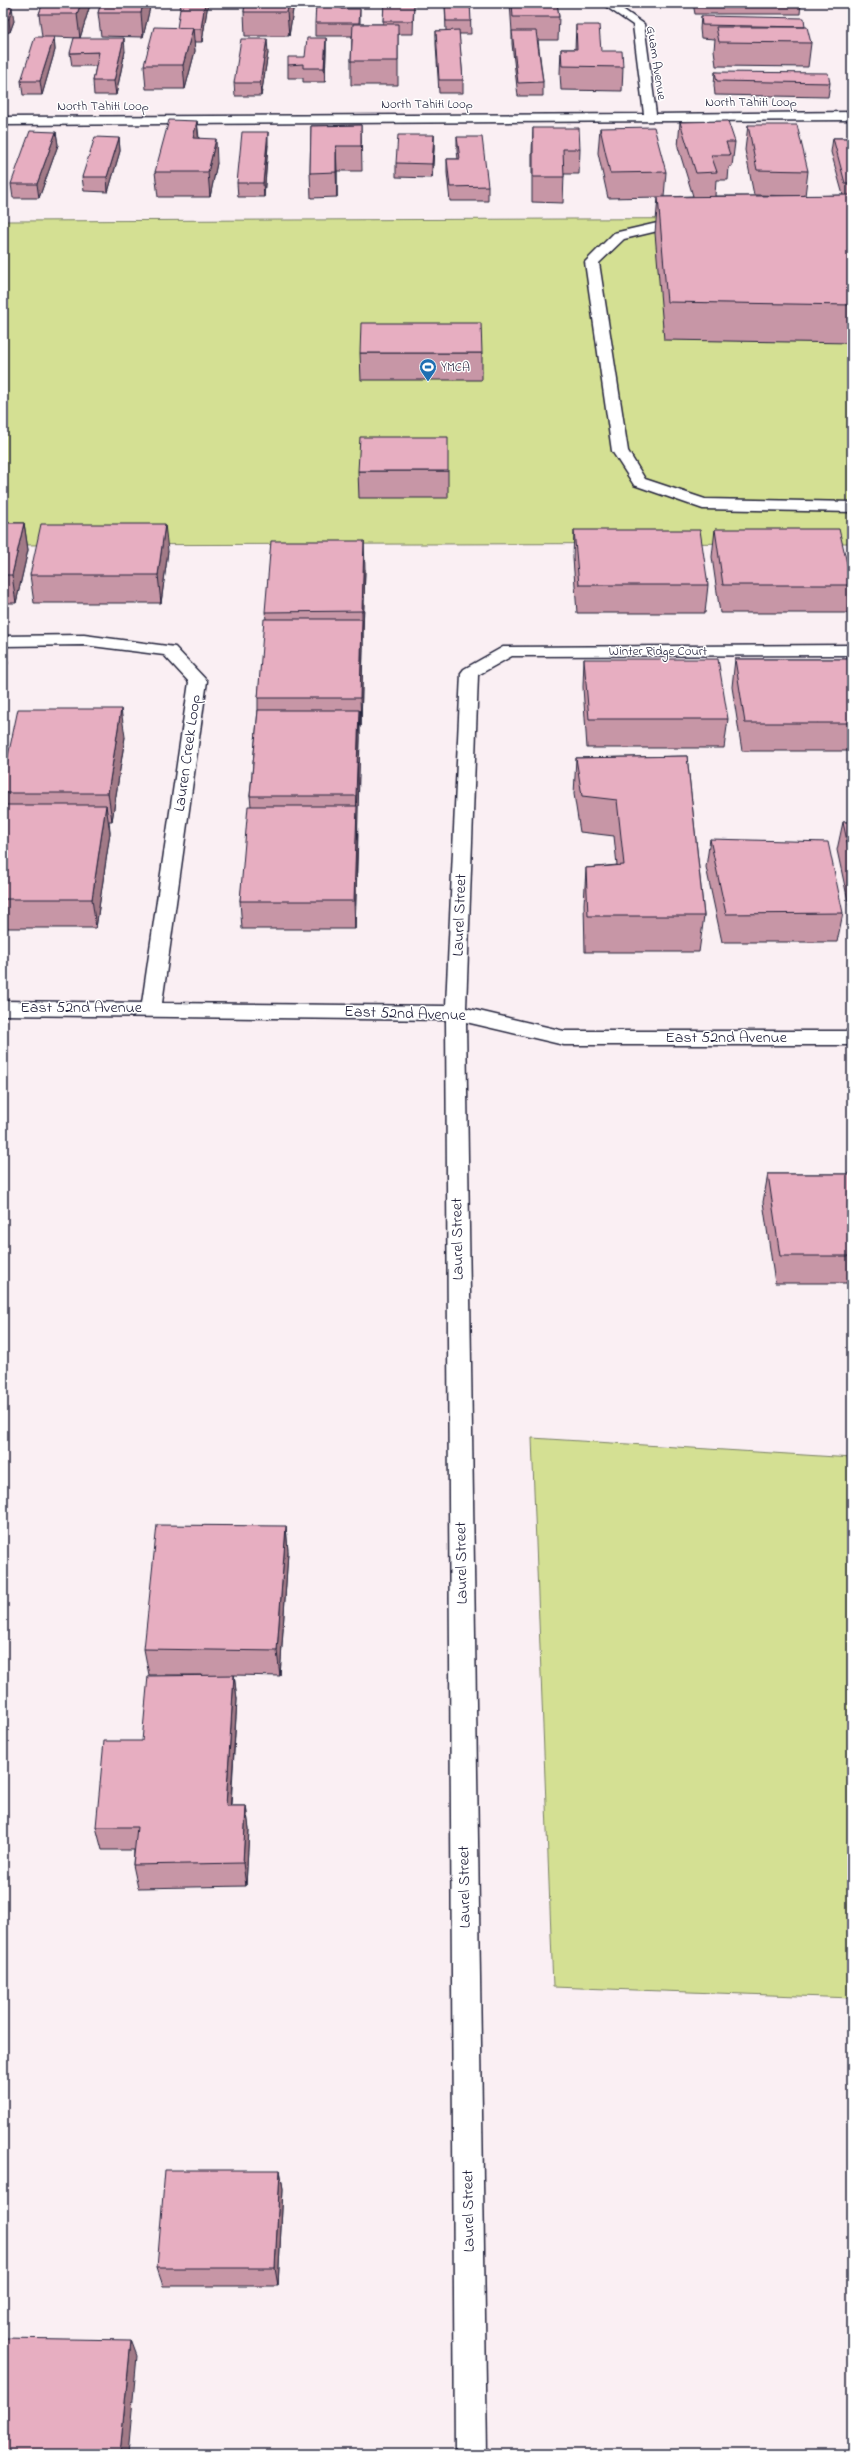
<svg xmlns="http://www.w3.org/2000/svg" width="855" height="2457" font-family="'Indie Flower',sans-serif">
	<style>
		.green { fill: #d4e093; stroke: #7b8167 }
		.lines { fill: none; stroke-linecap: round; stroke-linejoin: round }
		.lane-casing { stroke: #22223b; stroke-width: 3 }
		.street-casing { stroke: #22223b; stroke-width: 3 }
		.lane { fill: #fff; fill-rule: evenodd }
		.street { fill: #fff; fill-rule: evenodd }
		.wall { fill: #c796a6; stroke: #22223b }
		.shaded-wall { fill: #a27a87; stroke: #22223b }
		.building { fill: #e7aec1; stroke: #22223b }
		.labels { text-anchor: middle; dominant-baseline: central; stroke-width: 3; stroke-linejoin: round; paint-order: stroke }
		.far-street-label { font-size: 13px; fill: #22223b; stroke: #fff }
		.far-poi-label { font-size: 13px; fill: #22223b; stroke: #fff; text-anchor: start }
		.street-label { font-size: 16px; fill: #22223b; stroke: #fff }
	</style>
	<rect width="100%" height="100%" fill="#faeff3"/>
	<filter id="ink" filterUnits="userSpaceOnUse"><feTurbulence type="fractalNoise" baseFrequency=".025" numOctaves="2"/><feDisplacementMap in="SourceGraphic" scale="8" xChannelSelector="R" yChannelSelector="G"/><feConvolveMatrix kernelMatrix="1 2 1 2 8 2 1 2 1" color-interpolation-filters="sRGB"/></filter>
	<g filter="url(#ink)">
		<!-- green -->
		<path class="green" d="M 852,218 L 852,543 L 3,545 L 3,221 Z
			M 532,1438 L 852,1458 L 852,1998 L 553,1987 Z"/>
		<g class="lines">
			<!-- lane casing -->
			<g class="lane-casing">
				<path id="lane" d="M 685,220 L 692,224 L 690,227 L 666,229 L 624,239 L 599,263 L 628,451 L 645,479 L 705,499 L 852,502 L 852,512 L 703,509 L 634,485 L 612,451 L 585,262 L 614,233 L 666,221 Z"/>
			</g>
			<!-- street casing -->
			<g class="street-casing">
				<path id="street" d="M 601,3 L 614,3 L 644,24 L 656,114 L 852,112 L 852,120 L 3,125 L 3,117 L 644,114 L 633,25 Z
					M 84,635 L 175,647 L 207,681 L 162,1003 L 446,1006 L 461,673 L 464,669 L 503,647 L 852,645 L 852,655 L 512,656 L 478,675 L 466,1008 L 564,1031 L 852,1031 L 852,1045 L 564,1045 L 466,1022 L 487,2454 L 455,2454 L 446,1020 L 3,1015 L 3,1001 L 142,1003 L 189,682 L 164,655 L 84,645 L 3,646 L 3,636 Z"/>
			</g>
			<!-- lane -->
			<use href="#lane" class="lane"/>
			<!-- street -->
			<use href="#street" class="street"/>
		</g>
		<!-- wall -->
		<path class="wall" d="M 43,3 L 90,3 L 90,5 L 80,38 L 54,37 L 55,50 L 42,95 L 23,95 L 21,81 L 42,37 L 39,14 Z
			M 101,3 L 151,3 L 143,37 L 101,36 L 98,13 Z
			M 208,3 L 202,42 L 194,42 L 195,51 L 185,89 L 146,89 L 144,65 L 177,28 Z
			M 245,3 L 294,3 L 289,36 L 245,36 L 244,12 Z
			M 342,3 L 342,9 L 360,9 L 360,24 L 383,24 L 384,3 L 414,3 L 413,34 L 398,34 L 398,85 L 351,85 L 351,61 L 352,36 L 315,36 L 315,23 Z
			M 445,3 L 470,3 L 471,34 L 459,34 L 463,80 L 463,93 L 439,93 L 436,44 L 436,31 L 446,31 Z
			M 510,3 L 557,3 L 559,17 L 558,40 L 538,40 L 543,82 L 543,96 L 518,96 L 512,44 L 512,32 Z
			M 693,3 L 801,3 L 800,14 L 695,14 Z
			M 3,7 L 14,21 L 10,32 L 3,33 Z
			M 849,7 L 852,7 L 852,30 L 850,30 L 848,21 Z
			M 701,16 L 805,27 L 811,43 L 808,67 L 716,66 L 714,50 L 715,39 L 701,38 L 700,29 Z
			M 576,25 L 601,51 L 623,67 L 622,91 L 561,90 L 560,73 L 561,49 L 575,49 Z
			M 326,38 L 326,51 L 325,82 L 303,82 L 303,78 L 288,78 L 288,65 L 305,57 Z
			M 125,51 L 116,95 L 94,95 L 93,81 L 96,66 L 72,66 L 70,53 Z
			M 268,53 L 261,96 L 235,96 L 234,83 Z
			M 715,72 L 830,83 L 828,97 L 715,95 L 714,85 Z
			M 197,121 L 199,138 L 217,163 L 210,197 L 158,197 L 155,172 Z
			M 680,122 L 735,142 L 732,166 L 729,167 L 728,180 L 716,180 L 715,196 L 798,196 L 754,195 L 745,150 L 748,125 L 808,171 L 805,196 L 843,195 L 831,152 L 833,138 L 852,138 L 852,343 L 664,340 L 655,233 L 658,197 L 608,198 L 598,153 L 600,128 L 666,172 L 664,197 L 693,196 L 678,147 Z
			M 361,125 L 362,171 L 337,171 L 337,197 L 311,198 L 310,173 L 311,126 Z
			M 533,128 L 580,149 L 579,174 L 564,174 L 563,203 L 532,202 L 532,152 Z
			M 56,132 L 58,145 L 39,198 L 13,198 L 11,184 Z
			M 434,135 L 434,149 L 432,178 L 396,177 L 396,163 Z
			M 457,137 L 488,186 L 488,201 L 450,201 L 447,173 L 447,159 L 458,159 L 457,151 Z
			M 119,138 L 120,151 L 108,192 L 84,191 L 82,177 Z
			M 268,145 L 264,197 L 238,197 L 237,183 Z
			M 360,353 L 482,353 L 482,380 L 361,380 Z
			M 358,471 L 448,471 L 448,498 L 359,498 Z
			M 3,523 L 24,523 L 28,550 L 16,603 L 3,603 Z
			M 715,529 L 852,584 L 852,588 L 848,613 L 720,613 L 712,557 Z
			M 574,530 L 708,585 L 705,613 L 577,613 L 573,558 Z
			M 852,540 L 852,570 L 849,557 Z
			M 168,551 L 161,603 L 34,603 L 30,575 Z
			M 365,569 L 363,633 L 363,647 L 361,726 L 360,726 L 360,738 L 357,821 L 358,835 L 355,929 L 242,929 L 240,901 L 251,806 L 250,796 L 258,710 L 258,698 L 266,619 L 265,612 Z
			M 584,659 L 728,719 L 724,748 L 587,748 L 583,687 Z
			M 735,659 L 852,659 L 852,751 L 742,751 L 732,687 Z
			M 125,737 L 112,821 L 109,821 L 110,833 L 96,928 L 3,928 L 3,780 Z
			M 687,756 L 704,916 L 699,952 L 585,952 L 584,904 L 586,868 L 617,865 L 614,836 L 580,832 L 574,794 L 576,758 Z
			M 843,822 L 852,822 L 852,919 L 837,850 Z
			M 710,839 L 843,913 L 837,942 L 722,942 L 706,867 Z
			M 768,1174 L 852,1174 L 852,1283 L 775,1283 L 763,1202 Z
			M 286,1526 L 288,1552 L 280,1676 L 234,1675 L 237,1699 L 231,1806 L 246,1806 L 249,1829 L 246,1886 L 138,1888 L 133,1865 L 134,1850 L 102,1850 L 96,1827 L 142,1741 L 201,1675 L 149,1675 L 144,1649 Z
			M 280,2170 L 283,2189 L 278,2286 L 163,2286 L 157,2268 Z"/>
		<!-- shaded-wall -->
		<path class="shaded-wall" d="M 81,3 L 90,3 L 90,5 L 80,38 L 77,14 Z
			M 143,3 L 151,3 L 143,37 L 141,13 Z
			M 205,3 L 208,3 L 202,42 L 201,29 Z
			M 289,3 L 294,3 L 289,36 L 287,12 Z
			M 12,7 L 14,21 L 10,32 L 9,19 Z
			M 193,28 L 195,51 L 185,89 L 183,65 Z
			M 54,37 L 55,50 L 42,95 L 40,81 Z
			M 124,38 L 125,51 L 116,95 L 114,81 Z
			M 326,38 L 326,51 L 325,82 L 324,68 Z
			M 267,39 L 268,53 L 261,96 L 260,83 Z
			M 197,121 L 199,145 L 193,138 Z
			M 56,132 L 58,145 L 39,198 L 37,184 Z
			M 268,132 L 268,145 L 264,197 L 263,183 Z
			M 434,135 L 434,149 L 432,178 L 432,164 Z
			M 119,138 L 120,151 L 108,192 L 107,177 Z
			M 216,139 L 217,163 L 210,197 L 208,172 Z
			M 336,146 L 337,171 L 337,197 L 336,172 Z
			M 24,523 L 28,550 L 16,603 L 12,575 Z
			M 165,524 L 168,551 L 161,603 L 158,575 Z
			M 364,541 L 365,569 L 363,633 L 363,647 L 361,726 L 360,698 L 362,625 L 362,611 Z
			M 3,636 L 8,663 L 3,684 Z
			M 121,709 L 125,737 L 112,821 L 108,793 Z
			M 359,710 L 360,738 L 355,929 L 354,901 Z
			M 106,805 L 110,833 L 96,928 L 92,899 Z
			M 286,1526 L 288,1552 L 280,1676 L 277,1651 Z
			M 234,1675 L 237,1699 L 229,1829 L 226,1806 Z
			M 246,1806 L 249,1829 L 246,1886 L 243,1863 Z
			M 280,2170 L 283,2189 L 278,2286 L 275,2268 Z
			M 131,2340 L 137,2356 L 128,2454 L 120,2454 Z"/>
		<!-- building -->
		<path class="building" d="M 43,3 L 81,3 L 77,14 L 39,14 Z
			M 101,3 L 143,3 L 141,13 L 98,13 Z
			M 181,3 L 205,3 L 201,29 L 193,29 L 193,28 L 177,28 Z
			M 245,3 L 289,3 L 287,12 L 244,12 Z
			M 316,3 L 342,3 L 341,9 L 360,9 L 359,23 L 315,23 Z
			M 384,3 L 414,3 L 413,21 L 383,21 Z
			M 445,3 L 470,3 L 471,21 L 446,21 Z
			M 512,3 L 557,3 L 559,17 L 513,17 Z
			M 3,7 L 12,7 L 9,19 L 3,19 Z
			M 849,7 L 852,7 L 852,16 Z
			M 701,16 L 804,18 L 805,27 L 702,25 Z
			M 353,24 L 398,24 L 398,61 L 351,61 Z
			M 576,25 L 599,25 L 601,51 L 622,51 L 623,67 L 562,66 L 561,49 L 577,49 Z
			M 154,27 L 193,28 L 183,65 L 144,65 Z
			M 716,27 L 807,27 L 811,43 L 719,42 Z
			M 459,30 L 463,80 L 439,80 L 436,31 Z
			M 512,31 L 536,31 L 543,82 L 518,83 Z
			M 35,37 L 54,37 L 40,81 L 21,81 Z
			M 74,38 L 124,38 L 114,81 L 93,81 L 99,52 L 70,53 Z
			M 307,38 L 326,38 L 324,68 L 303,68 L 303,64 L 288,65 L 288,57 L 305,57 Z
			M 241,39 L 267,39 L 260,83 L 234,83 Z
			M 715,72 L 828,73 L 830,83 L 717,81 Z
			M 169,120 L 197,121 L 193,138 L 216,139 L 208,172 L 155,172 Z
			M 728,121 L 735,142 L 726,142 L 730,155 L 711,155 L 717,172 L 696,173 L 680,122 Z
			M 361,125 L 361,146 L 336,146 L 336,172 L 310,173 L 311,126 Z
			M 748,125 L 797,125 L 808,171 L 757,170 Z
			M 654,127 L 666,172 L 610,173 L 600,128 Z
			M 533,128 L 579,128 L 580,149 L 563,149 L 564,177 L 533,177 Z
			M 30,131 L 56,132 L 37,184 L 11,184 Z
			M 242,132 L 268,132 L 263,183 L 237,183 Z
			M 398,135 L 434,135 L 432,164 L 396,163 Z
			M 95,137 L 119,138 L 107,177 L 82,177 Z
			M 457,137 L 482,137 L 488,186 L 450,187 L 447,159 L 460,159 Z
			M 833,138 L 852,138 L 852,183 L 845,183 Z
			M 852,195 L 852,305 L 667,302 L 658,197 Z
			M 361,323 L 481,323 L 482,353 L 360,353 Z
			M 360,437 L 448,437 L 448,471 L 358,471 Z
			M 3,523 L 24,523 L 12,575 L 3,575 Z
			M 41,524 L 165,524 L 158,575 L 30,575 Z
			M 715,529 L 839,529 L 852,585 L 723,585 Z
			M 574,530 L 700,530 L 708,585 L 579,585 Z
			M 271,541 L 364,541 L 362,611 L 265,612 Z
			M 264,619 L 362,619 L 360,698 L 258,698 Z
			M 584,659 L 718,659 L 728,719 L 589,719 Z
			M 735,659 L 852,659 L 852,723 L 745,723 Z
			M 18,709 L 121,709 L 108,793 L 3,793 L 3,780 Z
			M 258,710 L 359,710 L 356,796 L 250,796 Z
			M 687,756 L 704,916 L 588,916 L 586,868 L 624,865 L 617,800 L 582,796 L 576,758 Z
			M 3,805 L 106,805 L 92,899 L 3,899 Z
			M 248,806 L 357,806 L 354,901 L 240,901 Z
			M 843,822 L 852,822 L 852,865 Z
			M 710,839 L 828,842 L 843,913 L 726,914 Z
			M 768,1174 L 852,1174 L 852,1256 L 780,1256 Z
			M 157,1525 L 286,1526 L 277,1651 L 144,1649 Z
			M 234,1675 L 226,1806 L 246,1806 L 243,1863 L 133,1865 L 137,1827 L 96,1827 L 104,1741 L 142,1741 L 148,1676 Z
			M 165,2170 L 280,2170 L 275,2268 L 157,2268 Z
			M 3,2338 L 131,2340 L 120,2454 L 3,2454 Z"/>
	</g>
	<!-- icons -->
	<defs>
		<g id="stadium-pin" transform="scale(0.9)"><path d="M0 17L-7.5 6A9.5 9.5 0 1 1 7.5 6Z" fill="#1f6fb2" stroke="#fff"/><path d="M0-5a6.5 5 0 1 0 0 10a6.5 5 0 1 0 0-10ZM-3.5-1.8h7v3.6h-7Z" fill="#fff"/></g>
	</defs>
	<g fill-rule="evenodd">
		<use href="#stadium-pin" x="428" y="367"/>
	</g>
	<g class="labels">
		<!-- far-street labels -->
		<g class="far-street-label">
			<text transform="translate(656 63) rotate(81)">Guam Avenue</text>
			<text x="751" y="102">North Tahiti Loop</text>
			<text x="427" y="104">North Tahiti Loop</text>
			<text x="103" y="106">North Tahiti Loop</text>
			<text x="658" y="651">Winter Ridge Court</text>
		</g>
		<!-- far-poi labels -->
		<g class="far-poi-label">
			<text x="441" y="367">YMCA</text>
		</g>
		<!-- street labels -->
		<g class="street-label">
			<text transform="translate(188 753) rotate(-82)">Lauren Creek Loop</text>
			<text transform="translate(460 915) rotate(-88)">Laurel Street</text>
			<text x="81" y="1008">East 52nd Avenue</text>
			<text transform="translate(405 1014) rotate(2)">East 52nd Avenue</text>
			<text x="726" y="1038">East 52nd Avenue</text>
			<text transform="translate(458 1239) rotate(-91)">Laurel Street</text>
			<text transform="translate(462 1563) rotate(-91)">Laurel Street</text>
			<text transform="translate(465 1887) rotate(-91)">Laurel Street</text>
			<text transform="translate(469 2211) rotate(-91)">Laurel Street</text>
		</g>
	</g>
	<!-- margin -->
	<rect width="855" height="2457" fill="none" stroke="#fff" stroke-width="16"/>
	<rect x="8" y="8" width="839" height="2441" fill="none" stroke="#22223b" stroke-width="1.5" filter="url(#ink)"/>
</svg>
